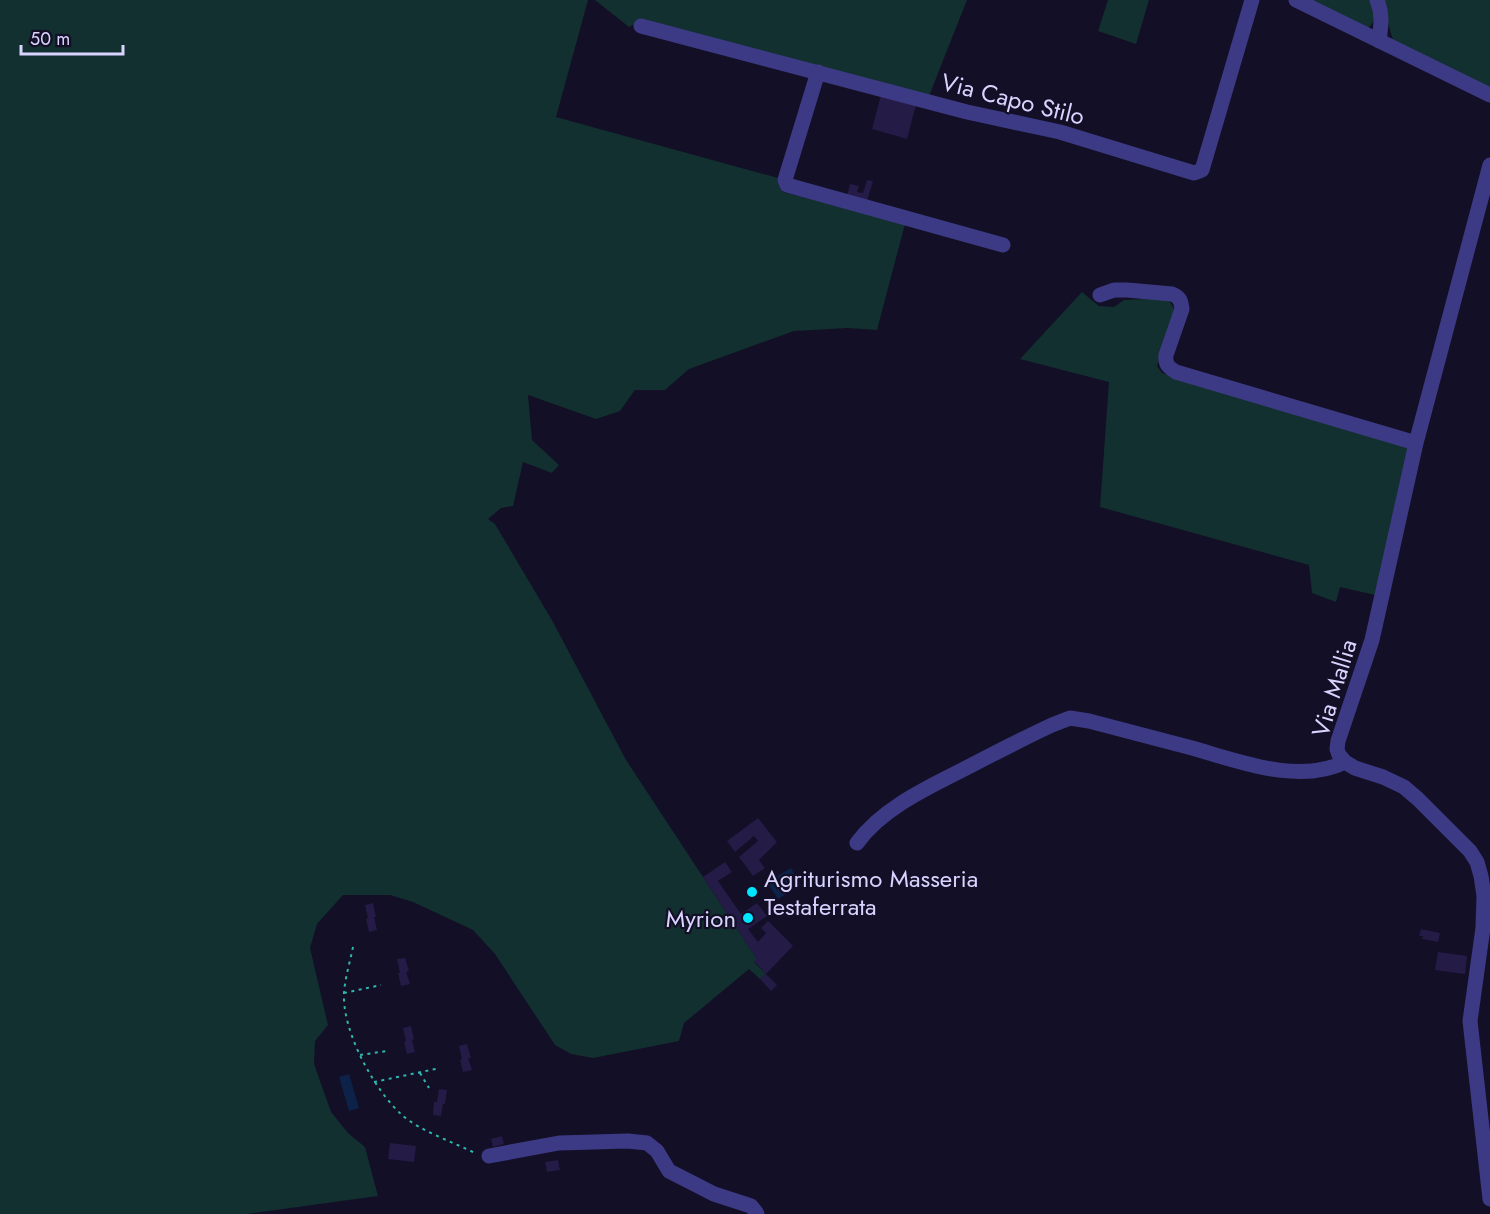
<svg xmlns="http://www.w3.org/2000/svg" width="1490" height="1214" font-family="Jost,sans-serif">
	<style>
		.green { fill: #12302f }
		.water { fill: #0c2248 }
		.building { fill: #241b47 }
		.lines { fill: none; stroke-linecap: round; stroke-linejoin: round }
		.path { stroke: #2fb8b0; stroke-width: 2; stroke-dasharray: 3 4.5; stroke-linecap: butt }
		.minor { stroke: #3d3a85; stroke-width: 15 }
		.poi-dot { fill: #00e5ff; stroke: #130f26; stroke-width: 2 }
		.labels { text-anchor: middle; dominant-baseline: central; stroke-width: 4.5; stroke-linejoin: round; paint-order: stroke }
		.street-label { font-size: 24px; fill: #d9d4ff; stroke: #130f26 }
		.poi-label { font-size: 24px; fill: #d9d4ff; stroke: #130f26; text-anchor: start }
	</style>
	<rect width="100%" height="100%" fill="#130f26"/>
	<!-- green -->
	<path class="green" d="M 0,0 L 588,0 L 556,117 L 778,178 L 779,185 L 783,192 L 905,224 L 877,330 L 847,328 L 794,331 L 689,369 L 665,390 L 635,390 L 620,411 L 596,419 L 528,395 L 532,440 L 559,465 L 552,473 L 523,462 L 513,506 L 501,508 L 488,519 L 495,524 L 553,622 L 626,760 L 757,959 L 754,962 L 766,974 L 760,979 L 749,969 L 684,1023 L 679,1041 L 593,1058 L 571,1054 L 555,1045 L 495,954 L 473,930 L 413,902 L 390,895 L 343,895 L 317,924 L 310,948 L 328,1025 L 315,1041 L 314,1064 L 331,1112 L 348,1133 L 365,1147 L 378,1196 L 247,1214 L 0,1214 Z
		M 595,0 L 967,0 L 929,96 L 642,20 L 629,27 Z
		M 1108,0 L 1149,0 L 1136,44 L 1098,31 Z
		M 1308,0 L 1373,0 C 1374,12 1378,23 1366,29 Z
		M 1381,0 L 1490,0 L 1490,88 L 1393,40 Z
		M 1082,292 L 1099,306 L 1114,307 L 1124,300 L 1168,298 L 1175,311 L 1157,366 L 1162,373 L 1408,445 L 1375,595 L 1340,587 L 1336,602 L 1312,593 L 1309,565 L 1100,507 L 1109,382 L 1020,359 Z"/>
	<!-- water -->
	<path class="water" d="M 791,868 L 801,885 L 778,899 L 767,882 Z
		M 349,1074 L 359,1108 L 349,1111 L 339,1077 Z"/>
	<!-- building -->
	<path class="building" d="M 881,95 L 916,105 L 907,139 L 872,129 Z
		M 867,180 L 873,181 L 867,201 L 847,196 L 850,184 L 859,186 L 857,192 L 863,193 Z
		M 758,818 L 777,842 L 759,860 L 765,868 L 753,876 L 739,857 L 758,841 L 754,836 L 735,852 L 727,841 Z
		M 725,862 L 732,872 L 718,881 L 741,914 L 757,903 L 767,916 L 748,929 L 758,942 L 766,933 L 761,928 L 768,921 L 793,946 L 766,974 L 777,985 L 771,991 L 760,979 L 766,974 L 754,961 L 757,959 L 703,877 Z
		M 373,903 L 376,917 L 374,917 L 377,930 L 369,932 L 366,919 L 368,918 L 365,905 Z
		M 1421,929 L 1440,933 L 1438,942 L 1422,939 L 1423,936 L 1419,936 Z
		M 1438,952 L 1467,956 L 1465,974 L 1435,970 Z
		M 405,958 L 409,971 L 406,972 L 410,984 L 401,986 L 398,973 L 400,973 L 397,959 Z
		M 411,1026 L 414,1039 L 412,1040 L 415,1052 L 407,1054 L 404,1042 L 406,1041 L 403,1028 Z
		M 467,1044 L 471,1058 L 468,1058 L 472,1070 L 463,1072 L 460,1060 L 462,1059 L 459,1046 Z
		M 439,1089 L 447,1090 L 445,1104 L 443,1104 L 441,1116 L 433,1115 L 434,1102 L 437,1102 Z
		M 502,1136 L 504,1144 L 493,1147 L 491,1139 Z
		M 390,1143 L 416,1146 L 414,1162 L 388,1159 Z
		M 558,1160 L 560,1170 L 547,1172 L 545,1162 Z"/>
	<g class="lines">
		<!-- path -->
		<path class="path" d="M 353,947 C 350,962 345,978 344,993 C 342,1031 374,1090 402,1115 C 420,1131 453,1142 475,1153
			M 344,993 L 381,985
			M 360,1055 L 387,1051
			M 420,1073 L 429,1088
			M 374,1082 L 440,1068"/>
		<!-- minor -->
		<path class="minor" d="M 1296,0 L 1490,95
			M 1377,0 C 1383,14 1381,26 1379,41
			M 641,26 L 967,112 L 1060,132 L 1194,173 L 1202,170 L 1252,0
			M 818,72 L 785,180 L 787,185 L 1003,245
			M 1490,165 L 1416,443 L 1372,640 L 1338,741 L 1337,749 L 1339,755 L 1345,762 L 1355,768 L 1383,777 L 1404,787 L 1418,799 L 1470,851 L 1477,862 L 1481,876 L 1484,896 L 1483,928 L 1470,1021 L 1490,1199
			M 1100,295 L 1114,290 L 1127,290 L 1172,294 C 1180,297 1181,301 1182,309 L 1166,355 C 1165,364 1168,367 1176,372 L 1416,443
			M 857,843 C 883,807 931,786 970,766 C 997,752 1024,738 1052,725 L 1070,718 L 1089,721 C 1124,730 1158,739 1192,748 C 1238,761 1299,785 1345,762
			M 489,1156 L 559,1143 L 628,1141 L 647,1143 L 657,1151 L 669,1171 L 714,1194 L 751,1206 L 756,1212 L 757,1214"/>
	</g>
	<!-- markers -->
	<g class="poi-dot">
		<circle cx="752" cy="892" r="6"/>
		<circle cx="748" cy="918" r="6"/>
	</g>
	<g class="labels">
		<!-- street labels -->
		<g class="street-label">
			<text transform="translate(1013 99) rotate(14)">Via Capo Stilo</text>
			<text transform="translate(1334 688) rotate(-73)">Via Mallia</text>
		</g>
		<!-- poi labels -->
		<g class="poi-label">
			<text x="764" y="878">Agriturismo Masseria<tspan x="764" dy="28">Testaferrata</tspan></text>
			<text x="736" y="918" text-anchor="end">Myrion</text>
		</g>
	</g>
	<!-- scale -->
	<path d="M21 45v9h102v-9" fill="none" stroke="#d9d4ff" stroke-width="3"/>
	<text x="30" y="45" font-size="18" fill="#d9d4ff" stroke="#130f26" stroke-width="4.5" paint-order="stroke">50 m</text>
</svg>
